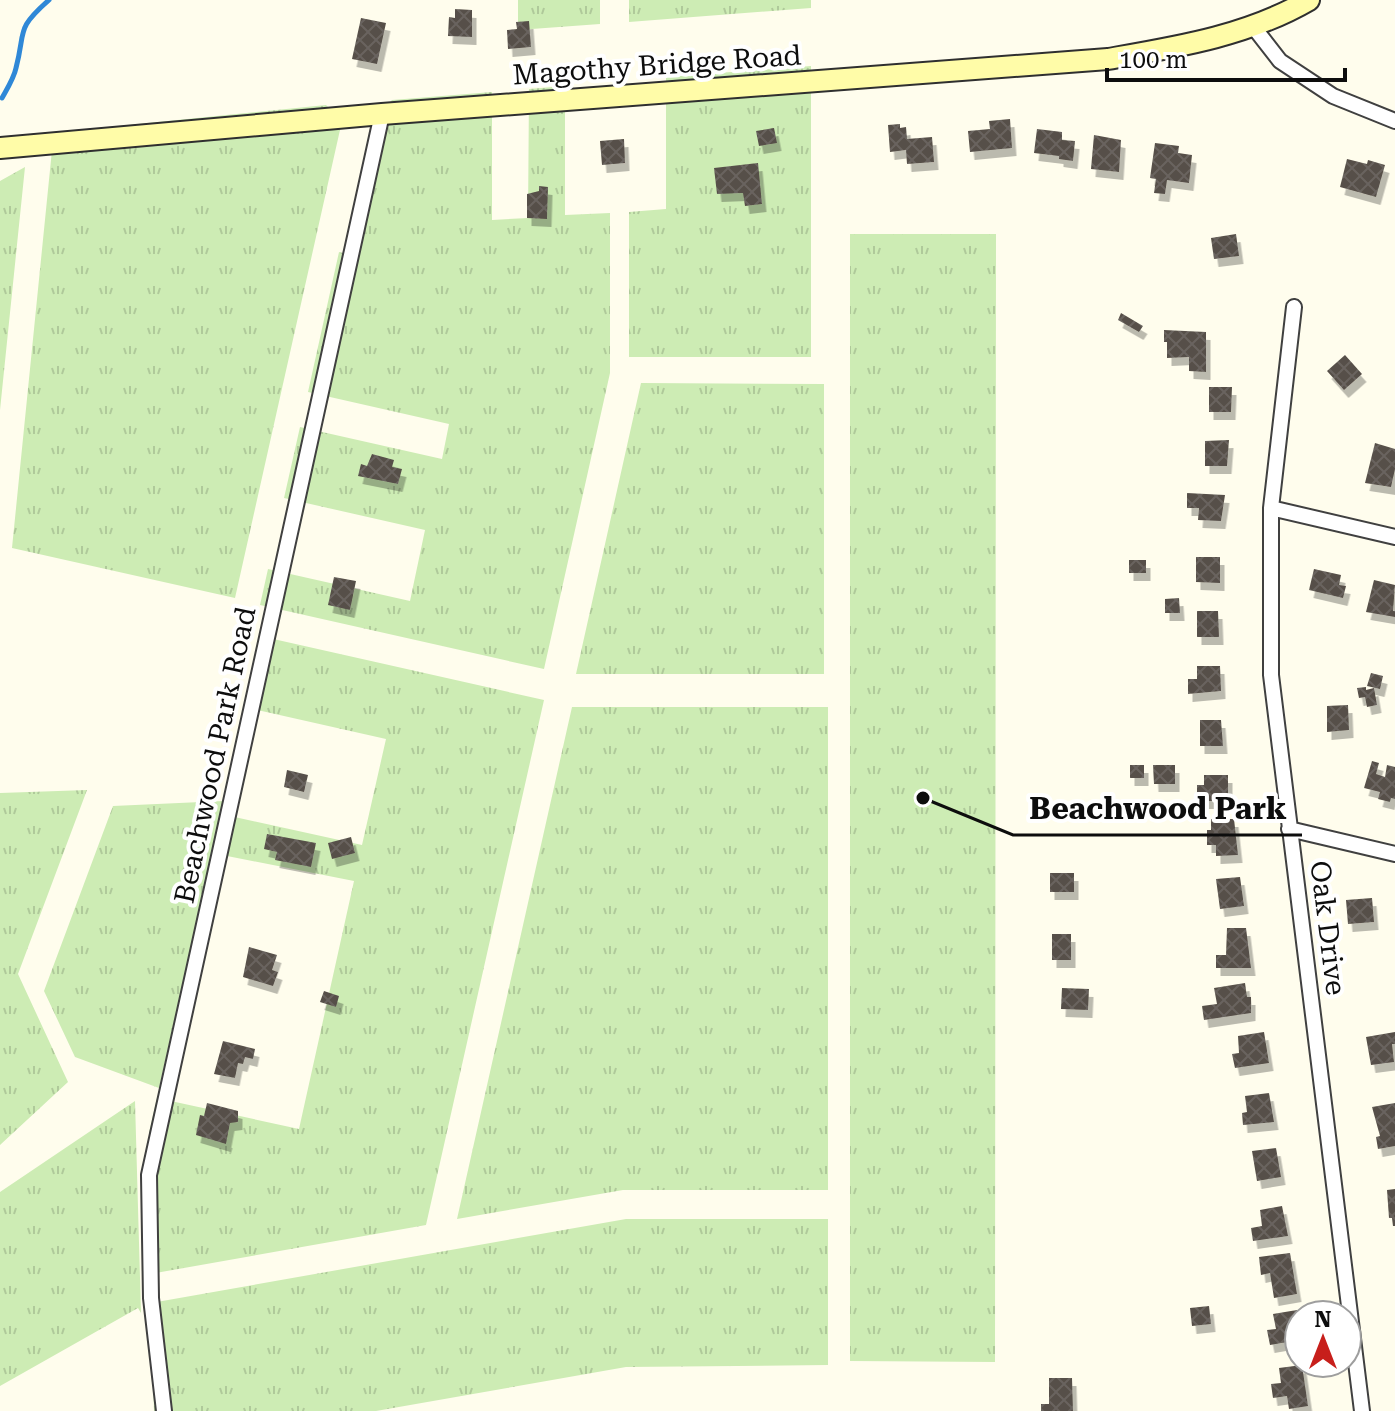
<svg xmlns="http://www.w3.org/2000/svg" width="1395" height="1411" font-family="'Roboto Serif',serif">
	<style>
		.park { fill: url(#park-tufts) }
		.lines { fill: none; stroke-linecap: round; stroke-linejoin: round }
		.stream { stroke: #2f88d7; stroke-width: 5 }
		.building { fill: url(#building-cross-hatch); filter: url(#shadow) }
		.street-casing { stroke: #404040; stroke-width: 18 }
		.secondary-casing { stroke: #2f2f2f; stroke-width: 24 }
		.street { stroke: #fff; stroke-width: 14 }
		.secondary { stroke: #fffca8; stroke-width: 20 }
		.labels { text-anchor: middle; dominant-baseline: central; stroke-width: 8; stroke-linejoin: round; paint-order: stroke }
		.street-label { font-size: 28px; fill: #0d0d0d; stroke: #fff }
		.leader { fill: none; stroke: #0d0d0d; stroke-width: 3 }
		.callout-dot { fill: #0d0d0d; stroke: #fff; stroke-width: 3 }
		.callout-label { font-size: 30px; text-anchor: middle; font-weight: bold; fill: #0d0d0d; stroke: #fff; stroke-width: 8; stroke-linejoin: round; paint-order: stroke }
	</style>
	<defs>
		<pattern id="park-tufts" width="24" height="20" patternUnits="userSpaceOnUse" patternTransform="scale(2)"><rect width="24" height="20" fill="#cdecb4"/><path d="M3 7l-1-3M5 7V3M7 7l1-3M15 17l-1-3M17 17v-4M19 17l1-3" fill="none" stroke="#afc99a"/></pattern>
		<pattern id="building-cross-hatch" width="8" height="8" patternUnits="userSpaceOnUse" patternTransform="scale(2)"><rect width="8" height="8" fill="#564f48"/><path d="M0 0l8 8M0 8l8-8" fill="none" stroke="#69645e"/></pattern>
		<filter id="shadow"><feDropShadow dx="4.5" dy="8" stdDeviation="0" flood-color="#0004"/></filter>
	</defs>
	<rect width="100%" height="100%" fill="#fffded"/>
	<!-- park -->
	<path class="park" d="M 518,0 L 600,0 L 600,24 L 518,30 Z
		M 629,0 L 811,0 L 811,8 L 629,22 Z
		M 811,66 L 811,357 L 629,357 L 629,212 L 666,209 L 666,77 Z
		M 565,86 L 565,215 L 610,213 L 610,373 L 544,669 L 260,605 L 268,569 L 410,601 L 425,530 L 284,498 L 300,427 L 442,459 L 449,424 L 308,392 L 339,252 L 348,254 L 378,115 L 392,100 L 492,92 L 492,220 L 528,218 L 529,89 Z
		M 326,105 L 342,121 L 235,598 L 12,548 L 52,150 L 89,129 Z
		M 25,167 L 0,410 L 0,181 Z
		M 850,234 L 996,234 L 995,1362 L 850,1361 Z
		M 641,383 L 824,384 L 824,674 L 576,674 Z
		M 260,636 L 544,700 L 426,1225 L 150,1274 L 149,1133 L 157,1098 L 299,1129 L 354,881 L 212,853 L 159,1088 L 75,1057 L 44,991 L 113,806 L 223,801 L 221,814 L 362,845 L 386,739 L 244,707 Z
		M 572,707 L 828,707 L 828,1190 L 623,1190 L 457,1219 Z
		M 87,790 L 18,974 L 68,1082 L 0,1145 L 0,793 Z
		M 135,1101 L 141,1313 L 138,1308 L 0,1386 L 0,1192 Z
		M 626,1219 L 828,1219 L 828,1365 L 626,1367 L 376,1411 L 154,1411 L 151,1303 Z"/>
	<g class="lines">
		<!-- stream -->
		<path class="stream" d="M 2,98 C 7,89 14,78 16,68 C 26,30 15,30 49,0"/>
	</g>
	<!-- building -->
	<path class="building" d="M 455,9 L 472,10 L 472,37 L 448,36 L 449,17 L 455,18 Z
		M 361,18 L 386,23 L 377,64 L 352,59 Z
		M 529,21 L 531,47 L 508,49 L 507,30 L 517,29 L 516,22 Z
		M 1010,119 L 1012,148 L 970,152 L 968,131 L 990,129 L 989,121 Z
		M 900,124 L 900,128 L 906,127 L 907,139 L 932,137 L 934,162 L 907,164 L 906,150 L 890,152 L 888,125 Z
		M 774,128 L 777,143 L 759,146 L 756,131 Z
		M 1037,129 L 1062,132 L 1062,140 L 1075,141 L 1073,161 L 1059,159 L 1059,156 L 1034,153 Z
		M 1094,135 L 1121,140 L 1119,172 L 1091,169 Z
		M 624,139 L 625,163 L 602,165 L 600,141 Z
		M 1155,143 L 1179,146 L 1178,153 L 1192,155 L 1189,183 L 1167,180 L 1165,194 L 1154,193 L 1156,179 L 1150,178 Z
		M 1347,159 L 1367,164 L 1368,160 L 1385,165 L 1376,197 L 1340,187 Z
		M 758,163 L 762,204 L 745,206 L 743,193 L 717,194 L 714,168 Z
		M 539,186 L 548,187 L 547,219 L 527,218 L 527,194 L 539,191 Z
		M 1236,234 L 1239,256 L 1214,259 L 1211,238 Z
		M 1121,313 L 1143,326 L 1139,332 L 1118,320 Z
		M 1164,330 L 1206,332 L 1206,372 L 1189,371 L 1189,357 L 1167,358 L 1167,342 L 1164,342 Z
		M 1345,355 L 1362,374 L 1344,390 L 1327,371 Z
		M 1209,387 L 1232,387 L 1231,412 L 1209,412 Z
		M 1229,440 L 1227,466 L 1205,466 L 1205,441 Z
		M 1375,443 L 1395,449 L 1395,469 L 1391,487 L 1365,483 Z
		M 372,454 L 394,460 L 392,467 L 402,469 L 398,484 L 358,476 L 361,464 L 367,466 Z
		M 1187,493 L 1225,495 L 1221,521 L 1198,520 L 1199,508 L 1187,508 Z
		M 1196,557 L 1220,557 L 1220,583 L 1196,582 Z
		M 1129,560 L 1146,560 L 1146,573 L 1129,573 Z
		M 1314,569 L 1341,575 L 1339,585 L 1346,586 L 1343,598 L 1309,590 Z
		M 334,577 L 356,581 L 350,610 L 328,605 Z
		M 1374,580 L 1395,585 L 1393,611 L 1395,611 L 1395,617 L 1366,612 Z
		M 1179,598 L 1180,613 L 1165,613 L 1165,599 Z
		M 1197,611 L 1218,611 L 1219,637 L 1197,637 Z
		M 1197,666 L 1220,666 L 1221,691 L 1188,694 L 1188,679 L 1197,679 Z
		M 1371,673 L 1383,676 L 1380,689 L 1367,686 Z
		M 1366,687 L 1366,690 L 1374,688 L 1377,705 L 1367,707 L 1365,697 L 1359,698 L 1357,688 Z
		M 1348,705 L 1349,730 L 1327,732 L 1327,706 Z
		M 1200,720 L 1221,720 L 1223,746 L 1200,746 Z
		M 1372,761 L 1379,763 L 1376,774 L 1385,777 L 1387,765 L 1395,767 L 1395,799 L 1391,798 L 1390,802 L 1378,799 L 1380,792 L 1364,788 Z
		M 1130,765 L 1144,765 L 1144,778 L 1130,778 Z
		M 1153,765 L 1175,765 L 1175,784 L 1154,784 Z
		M 287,770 L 308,775 L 304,792 L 284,787 Z
		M 1204,775 L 1228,775 L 1228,801 L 1197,801 L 1197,785 L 1204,785 Z
		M 1211,819 L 1234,819 L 1238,855 L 1216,856 L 1216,845 L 1207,845 L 1207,830 L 1211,830 Z
		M 267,834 L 316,843 L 311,867 L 275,860 L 277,852 L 264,849 Z
		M 351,837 L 355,853 L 332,859 L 328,843 Z
		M 1050,873 L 1074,873 L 1074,892 L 1050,892 Z
		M 1240,877 L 1244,906 L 1220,909 L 1216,879 Z
		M 1372,898 L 1374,922 L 1348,924 L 1346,900 Z
		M 1227,928 L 1246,928 L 1251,968 L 1216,968 L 1216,955 L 1226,955 Z
		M 1052,934 L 1071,934 L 1071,960 L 1052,960 Z
		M 249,947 L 277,955 L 272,970 L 278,972 L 273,986 L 243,977 Z
		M 1245,983 L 1247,997 L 1251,997 L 1251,1013 L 1204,1020 L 1202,1006 L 1217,1004 L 1214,988 Z
		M 1062,988 L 1089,989 L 1088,1010 L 1061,1009 Z
		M 324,991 L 339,996 L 336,1007 L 320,1002 Z
		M 1264,1032 L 1269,1063 L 1235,1068 L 1232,1054 L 1239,1053 L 1238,1036 Z
		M 1395,1032 L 1395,1044 L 1392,1044 L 1394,1062 L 1371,1065 L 1366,1037 Z
		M 223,1041 L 255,1049 L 253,1059 L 245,1057 L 243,1064 L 238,1063 L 235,1078 L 214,1074 Z
		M 1269,1093 L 1274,1122 L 1243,1125 L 1242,1113 L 1247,1112 L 1245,1096 Z
		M 207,1103 L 238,1111 L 238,1122 L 230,1123 L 226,1144 L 196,1135 L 200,1115 L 204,1116 Z
		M 1395,1103 L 1395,1146 L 1378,1149 L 1376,1137 L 1380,1136 L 1372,1107 Z
		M 1276,1148 L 1281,1177 L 1257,1181 L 1252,1151 Z
		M 1395,1189 L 1395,1226 L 1393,1226 L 1392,1218 L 1389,1218 L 1387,1190 Z
		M 1282,1206 L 1288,1236 L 1253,1241 L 1251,1228 L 1262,1226 L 1260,1210 Z
		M 1290,1253 L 1297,1294 L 1274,1298 L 1270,1273 L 1261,1275 L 1259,1257 Z
		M 1209,1306 L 1211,1324 L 1192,1326 L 1190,1308 Z
		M 1297,1310 L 1299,1340 L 1270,1345 L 1267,1330 L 1276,1329 L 1273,1314 Z
		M 1302,1365 L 1308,1406 L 1289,1409 L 1287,1396 L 1273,1398 L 1271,1384 L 1281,1383 L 1279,1368 Z
		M 1049,1378 L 1072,1378 L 1073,1411 L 1041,1411 L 1041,1404 L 1049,1404 Z"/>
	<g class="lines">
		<!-- street casing -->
		<g class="street-casing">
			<path id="street" d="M 1252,25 L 1280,61 L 1333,96 L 1395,121
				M 1294,307 L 1271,508 L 1271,675 L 1362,1411
				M 1271,508 L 1395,537
				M 1289,829 L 1395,854
				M 164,1411 L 151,1298 L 149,1175 L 382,114"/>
		</g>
		<!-- secondary casing -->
		<g class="secondary-casing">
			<path id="secondary" d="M 0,148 L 382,114 L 1108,59 C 1177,47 1247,36 1309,0"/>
		</g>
		<!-- street -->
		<use href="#street" class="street"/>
		<!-- secondary -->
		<use href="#secondary" class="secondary"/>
	</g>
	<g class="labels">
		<!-- street labels -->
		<g class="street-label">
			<text transform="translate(657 65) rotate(-4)">Magothy Bridge Road</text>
			<text transform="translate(215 755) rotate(-78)">Beachwood Park Road</text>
			<text transform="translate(1328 928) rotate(83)">Oak Drive</text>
		</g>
	</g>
	<!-- callouts -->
	<path class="leader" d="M923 798L1013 835H1302"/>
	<circle class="callout-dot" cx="923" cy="798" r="8"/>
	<g class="callout-label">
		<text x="1158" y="819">Beachwood Park</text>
	</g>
	<!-- north arrow -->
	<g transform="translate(1323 1339)"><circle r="38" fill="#ffffff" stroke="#9e9e9e" stroke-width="2"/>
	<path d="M0-6L14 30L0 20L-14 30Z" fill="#c71f1b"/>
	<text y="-12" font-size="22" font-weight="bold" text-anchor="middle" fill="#0d0d0d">N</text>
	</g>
	<!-- scale -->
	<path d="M1107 68v12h238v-12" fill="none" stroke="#0d0d0d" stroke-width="4"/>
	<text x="1119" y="68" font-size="24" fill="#0d0d0d" stroke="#ffffff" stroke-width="6" paint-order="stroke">100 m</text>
</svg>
